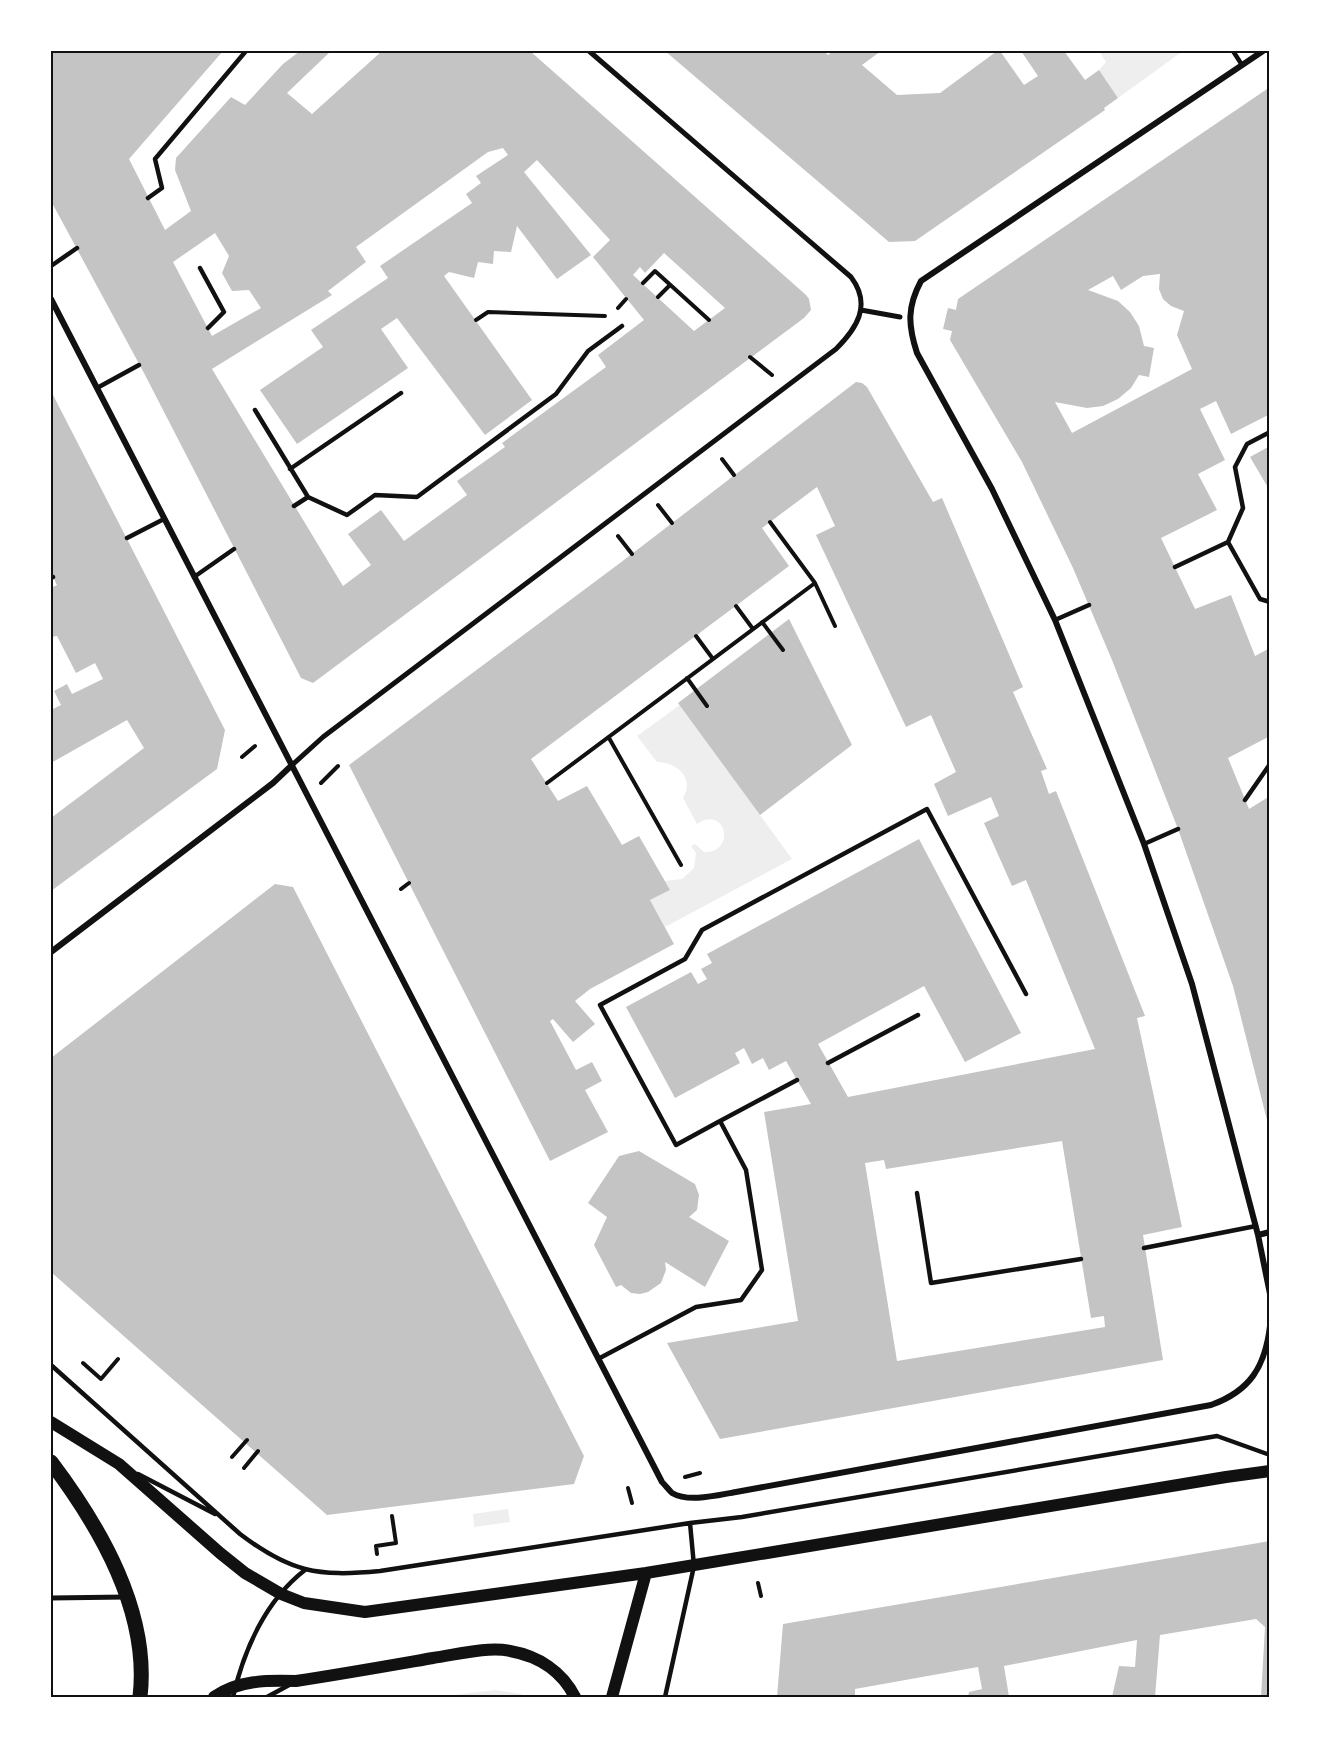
<svg xmlns="http://www.w3.org/2000/svg" width="1321" height="1748" font-family="'PT Sans',sans-serif">
	<style>
		.green { fill: #eee }
		.building { fill: #c4c4c4; fill-rule: evenodd }
		.lines { fill: none; stroke-linecap: round; stroke-linejoin: round }
		.path { stroke: #111; stroke-width: 4 }
		.service { stroke: #111; stroke-width: 4.5 }
		.pedestrian { stroke: #111; stroke-width: 5 }
		.minor { stroke: #111; stroke-width: 6 }
		.secondary { stroke: #111; stroke-width: 12 }
		.primary { stroke: #111; stroke-width: 15 }
		.neatline { fill: none; stroke: #111; stroke-width: 2 }
	</style>
	<rect width="100%" height="100%" fill="#fff"/>
	<!-- green -->
	<path class="green" d="M 1099,51 L 1183,51 L 1118,98 L 1099,70 L 1106,62 Z
		M 680,705 L 792,859 L 665,927 L 650,900 L 670,890 L 665,881 L 682,879 L 694,868 L 696,853 L 691,846 L 695,844 L 704,852 C 736,854 727,804 697,824 L 683,798 C 695,778 677,762 657,762 L 637,736 Z
		M 508,1509 L 510,1522 L 474,1527 L 473,1514 Z
		M 495,1690 L 521,1694 L 526,1697 L 438,1697 Z"/>
	<!-- building -->
	<path class="building" d="M 51,51 L 223,51 L 129,159 L 165,230 L 191,211 L 175,170 L 176,158 L 231,97 L 245,105 L 283,64 L 300,51 L 331,51 L 287,93 L 312,114 L 382,51 L 530,51 L 806,295 L 809,299 L 811,310 L 804,318 L 313,683 L 301,678 L 144,373 L 51,201 ZM 503,148 L 508,155 L 476,176 L 481,183 L 466,194 L 472,203 L 380,266 L 388,278 L 311,330 L 323,347 L 260,390 L 297,444 L 408,368 L 381,329 L 397,318 L 485,435 L 532,400 L 444,276 L 449,272 L 474,278 L 478,262 L 493,264 L 494,251 L 511,252 L 517,226 L 557,279 L 591,255 L 524,172 L 537,160 L 610,240 L 593,257 L 644,320 L 598,355 L 606,367 L 502,443 L 505,447 L 457,481 L 467,495 L 404,541 L 381,510 L 348,534 L 371,565 L 343,586 L 212,369 L 332,295 L 328,291 L 366,262 L 356,247 L 488,152 ZM 215,233 L 229,256 L 222,273 L 232,291 L 249,290 L 261,308 L 212,336 L 173,262 ZM 664,253 L 725,308 L 694,331 L 633,275 L 640,267 L 645,273 Z
		M 665,51 L 824,51 L 828,55 L 833,51 L 881,51 L 862,65 L 897,95 L 940,93 L 997,51 L 1000,51 L 1024,85 L 1038,76 L 1021,51 L 1064,51 L 1085,80 L 1099,70 L 1118,98 L 1104,108 L 1105,110 L 915,241 L 889,242 Z
		M 1270,87 L 1270,414 L 1231,434 L 1216,401 L 1200,409 L 1225,460 L 1198,474 L 1217,510 L 1161,538 L 1195,609 L 1231,595 L 1255,656 L 1270,648 L 1270,736 L 1228,758 L 1249,809 L 1270,796 L 1269,1128 L 1233,986 L 1178,829 L 1112,660 L 1073,568 L 1022,462 L 950,340 L 952,331 L 943,329 L 948,308 L 956,310 L 958,299 ZM 1160,274 L 1159,289 L 1163,299 L 1171,306 L 1184,311 L 1177,335 L 1192,369 L 1072,433 L 1055,402 L 1087,408 L 1103,406 L 1118,399 L 1131,388 L 1139,375 L 1149,377 L 1154,348 L 1144,346 L 1139,326 L 1130,312 L 1118,301 L 1088,290 L 1113,276 L 1121,290 L 1143,276 Z
		M 856,382 L 862,383 L 867,387 L 933,502 L 942,498 L 1023,687 L 1013,692 L 1047,769 L 1041,771 L 1049,794 L 1056,791 L 1145,1016 L 1137,1018 L 1182,1227 L 1143,1235 L 1163,1360 L 720,1439 L 667,1343 L 798,1321 L 764,1112 L 811,1104 L 786,1061 L 769,1070 L 763,1058 L 752,1064 L 744,1048 L 735,1053 L 740,1063 L 675,1098 L 626,1007 L 691,972 L 698,984 L 707,979 L 701,969 L 712,963 L 707,954 L 919,839 L 1021,1033 L 965,1062 L 924,986 L 818,1044 L 848,1097 L 1095,1049 L 1026,880 L 1012,886 L 984,823 L 999,816 L 991,797 L 948,816 L 934,784 L 956,772 L 931,715 L 906,727 L 816,535 L 835,526 L 817,487 L 762,528 L 789,566 L 531,759 L 558,801 L 587,786 L 622,845 L 639,836 L 670,890 L 650,900 L 674,944 L 590,989 L 575,1001 L 595,1024 L 573,1042 L 553,1019 L 550,1021 L 576,1070 L 592,1062 L 602,1081 L 585,1090 L 608,1132 L 550,1161 L 349,765 L 620,563 ZM 1062,1141 L 1091,1318 L 1104,1316 L 1105,1327 L 897,1361 L 865,1163 L 884,1160 L 886,1169 Z
		M 51,391 L 225,730 L 217,769 L 51,891 L 51,818 L 144,748 L 127,720 L 51,763 L 51,710 L 61,705 L 54,691 L 67,684 L 72,694 L 103,679 L 95,663 L 76,673 L 57,636 L 51,637 L 51,588 L 57,585 L 51,573 Z
		M 1270,446 L 1270,491 L 1250,457 Z
		M 789,619 L 852,745 L 760,815 L 678,703 Z
		M 275,884 L 293,887 L 584,1456 L 574,1484 L 327,1515 L 51,1272 L 51,1058 Z
		M 639,1151 L 695,1184 L 699,1195 L 697,1210 L 689,1217 L 729,1241 L 705,1287 L 665,1262 L 666,1270 L 661,1283 L 648,1292 L 640,1294 L 631,1293 L 621,1285 L 616,1287 L 594,1245 L 607,1217 L 588,1203 L 619,1156 Z
		M 1270,1541 L 1270,1697 L 1261,1697 L 1265,1627 L 1256,1619 L 1160,1635 L 1155,1697 L 1112,1697 L 1119,1666 L 1135,1667 L 1137,1640 L 1004,1666 L 1009,1697 L 968,1697 L 969,1692 L 982,1689 L 978,1667 L 855,1689 L 855,1697 L 777,1697 L 783,1624 Z"/>
	<g class="lines">
		<!-- path -->
		<path class="path" d="M 643,283 L 655,271 L 709,320
			M 658,297 L 670,285
			M 618,308 L 626,299
			M 476,320 L 488,312 L 605,316
			M 750,357 L 772,375
			M 722,459 L 734,475
			M 658,505 L 672,523
			M 770,522 L 815,583
			M 618,536 L 632,554
			M 736,606 L 753,629
			M 762,622 L 783,650
			M 696,636 L 713,659
			M 687,678 L 707,706
			M 609,738 L 681,865
			M 242,757 L 255,746
			M 321,783 L 338,766
			M 547,783 L 815,583 L 835,626
			M 401,889 L 409,883
			M 83,1363 L 101,1379 L 118,1359
			M 232,1457 L 247,1440
			M 244,1468 L 258,1451
			M 685,1477 L 700,1473
			M 628,1488 L 632,1503
			M 377,1554 L 376,1546 L 396,1543 L 392,1516
			M 758,1583 L 761,1596"/>
		<!-- service -->
		<path class="service" d="M 1233,51 L 1242,65
			M 148,198 L 162,188 L 155,159 L 246,51
			M 51,266 L 77,248
			M 200,268 L 224,312 L 208,328
			M 97,388 L 139,365
			M 255,410 L 308,497 L 294,506
			M 290,469 L 401,393
			M 308,497 L 347,515 L 375,495 L 417,497 L 556,394 L 588,351 L 622,326
			M 127,538 L 164,519
			M 1228,542 L 1260,599 L 1270,602
			M 1175,567 L 1228,542 L 1243,508 L 1235,467 L 1247,444 L 1270,432
			M 194,577 L 234,549
			M 51,578 L 53,577
			M 1055,620 L 1089,605
			M 1245,800 L 1270,764
			M 1144,844 L 1178,829
			M 828,1063 L 918,1015
			M 720,1121 L 797,1080
			M 917,1193 L 931,1283 L 1081,1259
			M 1144,1248 L 1256,1226
			M 598,1359 L 696,1307 L 741,1300 L 762,1270 L 746,1170 L 720,1121 L 676,1145 L 600,1005 L 685,959 L 702,930 L 927,809 L 1026,994
			M 51,1365 L 240,1534 C 290,1572 317,1577 380,1571 L 690,1523 L 742,1517 L 1217,1436 L 1270,1455
			M 138,1474 L 215,1514
			M 233,1697 C 244,1649 266,1600 305,1570
			M 267,1697 L 291,1684
			M 665,1697 L 694,1566 L 690,1523"/>
		<!-- pedestrian -->
		<path class="pedestrian" d="M 861,310 L 900,317
			M 291,766 L 323,737 L 836,349 C 857,328 872,305 851,277 L 589,51
			M 51,1598 L 126,1597"/>
		<!-- minor -->
		<path class="minor" d="M 1263,51 L 921,281 C 907,307 908,325 917,353 L 992,489 L 1055,620 L 1144,844 L 1192,984 L 1258,1235 L 1270,1294
			M 51,299 L 662,1482 C 665,1485 669,1490 672,1493 C 689,1503 718,1495 736,1492 L 1211,1405 C 1250,1391 1265,1367 1270,1326
			M 51,952 L 273,783 L 291,766
			M 1258,1235 L 1270,1232"/>
		<!-- secondary -->
		<path class="secondary" d="M 51,1422 L 119,1464 L 220,1553 L 245,1573 L 281,1594 L 304,1603 L 365,1612 L 646,1573 L 1226,1477 L 1270,1471
			M 214,1697 C 238,1680 268,1680 296,1681 C 342,1674 387,1666 433,1658 C 455,1655 488,1646 510,1651 C 538,1656 562,1671 575,1697
			M 612,1697 L 646,1573"/>
		<!-- primary -->
		<path class="primary" d="M 51,1462 C 100,1527 150,1612 140,1697"/>
	</g>
	<!-- border -->
	<rect width="1321" height="1748" fill="none" stroke="#ffffff" stroke-width="105"/>
	<rect x="52" y="52" width="1216" height="1644" class="neatline"/>
</svg>
